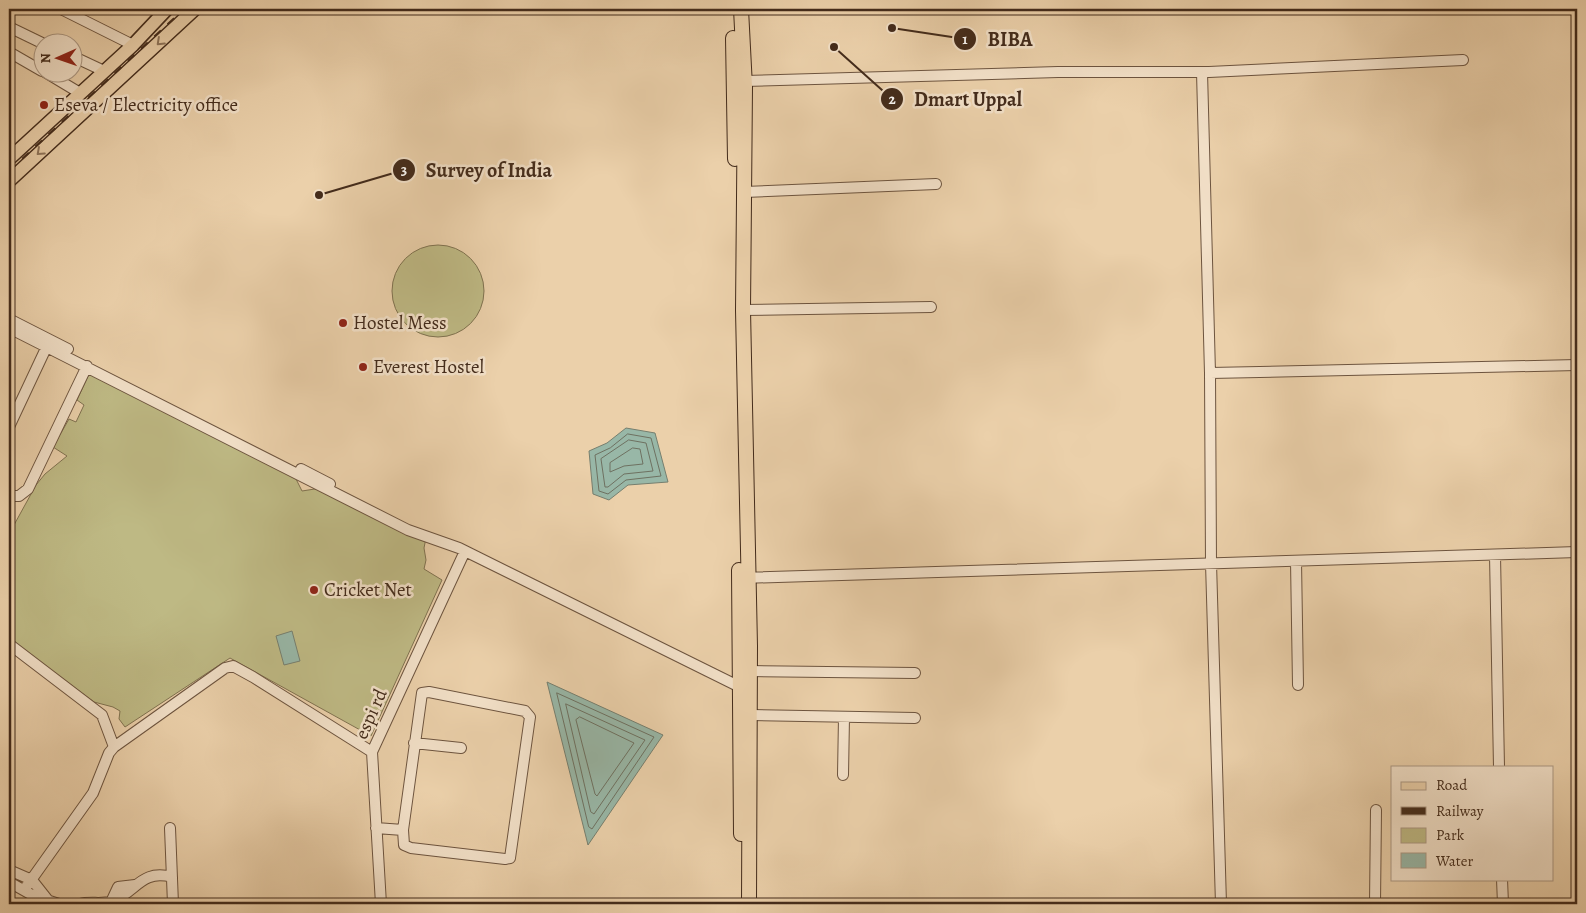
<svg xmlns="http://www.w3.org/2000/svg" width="1586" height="913" font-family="Alegreya,serif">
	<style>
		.green { fill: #beb984; stroke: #807250 }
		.water { fill: #98b7a7; stroke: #767f6f }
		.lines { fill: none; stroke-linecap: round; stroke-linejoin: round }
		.shore { stroke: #6e7161; stroke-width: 1 }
		.minor-casing { stroke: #6d543f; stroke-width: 12 }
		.major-casing { stroke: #432b1b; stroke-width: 15 }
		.highway-casing { stroke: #432b1b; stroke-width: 16 }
		.minor { stroke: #f2e0c8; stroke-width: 10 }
		.major { stroke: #ebd0aa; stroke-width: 12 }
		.highway { stroke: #ebd0aa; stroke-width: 14 }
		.rail { stroke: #432b1b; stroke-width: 2; stroke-dasharray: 9 9; stroke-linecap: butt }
		.oneway { stroke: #8f755b }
		.poi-dot { fill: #8f2418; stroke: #f2e0c8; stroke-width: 2 }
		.labels { text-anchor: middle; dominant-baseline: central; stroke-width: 5; stroke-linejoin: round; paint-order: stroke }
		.poi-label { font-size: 19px; fill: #432b1b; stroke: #f2e0c8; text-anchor: start }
		.street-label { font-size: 19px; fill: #432b1b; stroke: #f2e0c8 }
		.leader { fill: none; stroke: #432b1b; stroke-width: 2 }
		.callout-dot { fill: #432b1b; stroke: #f2e0c8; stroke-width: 2 }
		.mark-label { font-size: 15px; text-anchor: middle; font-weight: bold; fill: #fff }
		.callout-label { font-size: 20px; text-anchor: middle; font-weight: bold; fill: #432b1b; stroke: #f2e0c8; stroke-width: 5; stroke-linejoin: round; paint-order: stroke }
	</style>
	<rect width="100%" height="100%" fill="#ebd0aa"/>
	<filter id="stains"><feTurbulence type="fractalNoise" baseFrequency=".004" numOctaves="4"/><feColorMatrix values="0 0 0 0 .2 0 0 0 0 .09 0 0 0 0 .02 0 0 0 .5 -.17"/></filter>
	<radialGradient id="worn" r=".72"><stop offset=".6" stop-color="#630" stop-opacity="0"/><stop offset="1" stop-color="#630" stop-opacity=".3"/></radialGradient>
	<!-- green -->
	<path class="green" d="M392 291a46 46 0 1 1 92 0a46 46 0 1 1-92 0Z
		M 91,370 L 295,477 L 302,491 L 321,488 L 426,538 L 424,548 L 426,560 L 424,569 L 442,580 L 371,736 L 230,658 L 125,727 L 119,719 L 120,711 L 113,707 L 94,702 L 9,639 L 9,534 L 36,485 L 45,474 L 67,456 L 53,447 L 69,419 L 76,422 L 84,405 L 77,400 Z"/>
	<!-- water -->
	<path class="water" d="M 626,428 L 655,433 L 668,482 L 628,485 L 609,500 L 593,494 L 589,451 L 607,443 Z
		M 292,631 L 300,661 L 284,665 L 276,636 Z
		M 547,682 L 663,735 L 588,845 Z"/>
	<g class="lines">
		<!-- shore -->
		<path class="shore" d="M 628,434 L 651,438 L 661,476 L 626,480 L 608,494 L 599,491 L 595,455 L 610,448 Z
			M 629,440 L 646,443 L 653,471 L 624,474 L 608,487 L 605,487 L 601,459 Z
			M 633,448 L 640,449 L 643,464 L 624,466 L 610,472 L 610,463 Z
			M 557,693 L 654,737 L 592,829 L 589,827 Z
			M 566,704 L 645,740 L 594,814 L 591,812 Z
			M 580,717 L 634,743 L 597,796 L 595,794 L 576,720 Z"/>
		<!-- minor casing -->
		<g class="minor-casing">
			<path id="minor" d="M 61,9 L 133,45
				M 9,27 L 42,43
				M 9,52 L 42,71
				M 72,56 L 104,71
				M 45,72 L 80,93
				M 1202,72 L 1210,373 L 1211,563 L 1221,904
				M 745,81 L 1058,72 L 1209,72 L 1463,60
				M 744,192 L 936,184
				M 743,310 L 931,307
				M 9,319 L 68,349
				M 9,328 L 408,530 L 459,548 L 740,687
				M 1210,373 L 1577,365
				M 9,427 L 47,346
				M 301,469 L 330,484
				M 9,496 L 19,496 L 28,489 L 87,366
				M 1495,555 L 1499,767
				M 1296,561 L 1298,685
				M 742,578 L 1577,552
				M 9,644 L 102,715 L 114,747
				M 750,671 L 915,673
				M 751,715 L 915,718
				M 414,743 L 461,748
				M 843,775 L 844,717
				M 170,828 L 173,904
				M 376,828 L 403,830 L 404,845 L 411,848 L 505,859 L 510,858 L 530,717 L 525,711 L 429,692 L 422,693 L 403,830
				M 9,870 L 32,880 L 47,899
				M 1502,879 L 1503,904
				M 9,882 L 34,896 L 59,904
				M 24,890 L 93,793 L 109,753 L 114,747 L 225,668 L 233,666 L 253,677 L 372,752
				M 111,902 L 118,887 L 135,885
				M 80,904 C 91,901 102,905 112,901 C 137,892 140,869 172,877
				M 381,904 L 372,752 L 465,551
				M 1375,904 L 1376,810"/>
		</g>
		<!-- major casing -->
		<g class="major-casing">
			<path id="major" d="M 9,159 L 133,45 L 167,9
				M 9,181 L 195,9"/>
		</g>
		<!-- highway casing -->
		<g class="highway-casing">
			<path id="highway" d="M 741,9 L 745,87 L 743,310 L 750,646 L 749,904
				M 733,38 L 735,159
				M 739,570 L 741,834"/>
		</g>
		<!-- minor -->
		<use href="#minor" class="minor"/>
		<!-- major -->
		<use href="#major" class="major"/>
		<!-- highway -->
		<use href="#highway" class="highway"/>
		<!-- rail -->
		<path class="rail" d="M 9,171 L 184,9"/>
	</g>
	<!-- one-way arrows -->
	<defs><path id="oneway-chevron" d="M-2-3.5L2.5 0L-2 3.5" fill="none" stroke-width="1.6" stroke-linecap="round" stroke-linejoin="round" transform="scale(1.25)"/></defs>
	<g class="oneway">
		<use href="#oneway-chevron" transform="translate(160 42) rotate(137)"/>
		<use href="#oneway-chevron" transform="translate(40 152) rotate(138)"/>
	</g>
	<!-- markers -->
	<g class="poi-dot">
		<circle cx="44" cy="105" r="5"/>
		<circle cx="343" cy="323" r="5"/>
		<circle cx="363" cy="367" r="5"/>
		<circle cx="314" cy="590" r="5"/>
	</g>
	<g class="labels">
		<!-- poi labels -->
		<g class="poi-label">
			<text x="54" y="105">Eseva / Electricity office</text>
			<text x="353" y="323">Hostel Mess</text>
			<text x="373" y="367">Everest Hostel</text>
			<text x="324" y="590">Cricket Net</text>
		</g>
		<!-- street labels -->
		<g class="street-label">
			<text transform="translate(371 714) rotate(-66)">espi rd</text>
		</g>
	</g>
	<!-- callouts -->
	<path class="leader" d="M892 28L965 39M834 47L892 99M319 195L404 170"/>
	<g class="callout-dot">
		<circle cx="892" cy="28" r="5"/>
		<circle cx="834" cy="47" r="5"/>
		<circle cx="319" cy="195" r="5"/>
		<circle cx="965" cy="39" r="12"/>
		<circle cx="892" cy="99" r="12"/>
		<circle cx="404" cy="170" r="12"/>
	</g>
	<g class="mark-label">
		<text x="965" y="44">1</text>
		<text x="892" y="104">2</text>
		<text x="404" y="175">3</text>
	</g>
	<g class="callout-label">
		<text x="1010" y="46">BIBA</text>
		<text x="968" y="106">Dmart Uppal</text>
		<text x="489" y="177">Survey of India</text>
	</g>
	<!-- margin -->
	<rect width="1586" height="913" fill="none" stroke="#ebd0aa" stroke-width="30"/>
	<rect x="10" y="10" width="1566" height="893" fill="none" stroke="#432b1b" stroke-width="2.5"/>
	<rect x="15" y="15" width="1556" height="883" fill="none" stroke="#432b1b"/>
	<!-- legend -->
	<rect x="1391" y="766" width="162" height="115" fill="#f2e0c8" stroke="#ac9883"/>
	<rect x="1401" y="782" width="25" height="8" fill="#ebd0aa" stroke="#ac9883"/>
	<text x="1436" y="790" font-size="15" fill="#432b1b">Road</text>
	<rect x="1401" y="807" width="25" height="8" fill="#432b1b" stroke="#ac9883"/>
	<text x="1436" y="816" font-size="15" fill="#432b1b">Railway</text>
	<rect x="1401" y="828" width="25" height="15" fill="#beb984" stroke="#ac9883"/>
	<text x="1436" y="840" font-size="15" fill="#432b1b">Park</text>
	<rect x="1401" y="853" width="25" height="15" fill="#98b7a7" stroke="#ac9883"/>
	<text x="1436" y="866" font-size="15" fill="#432b1b">Water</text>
	<!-- north arrow -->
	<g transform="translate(58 58) rotate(268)"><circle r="24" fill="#f2e0c8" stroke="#ac9883"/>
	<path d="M0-4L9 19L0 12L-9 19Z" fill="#8f2418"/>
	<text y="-8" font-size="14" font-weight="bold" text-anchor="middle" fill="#432b1b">N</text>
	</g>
	<rect width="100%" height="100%" filter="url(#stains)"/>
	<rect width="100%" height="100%" fill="url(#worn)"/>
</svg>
